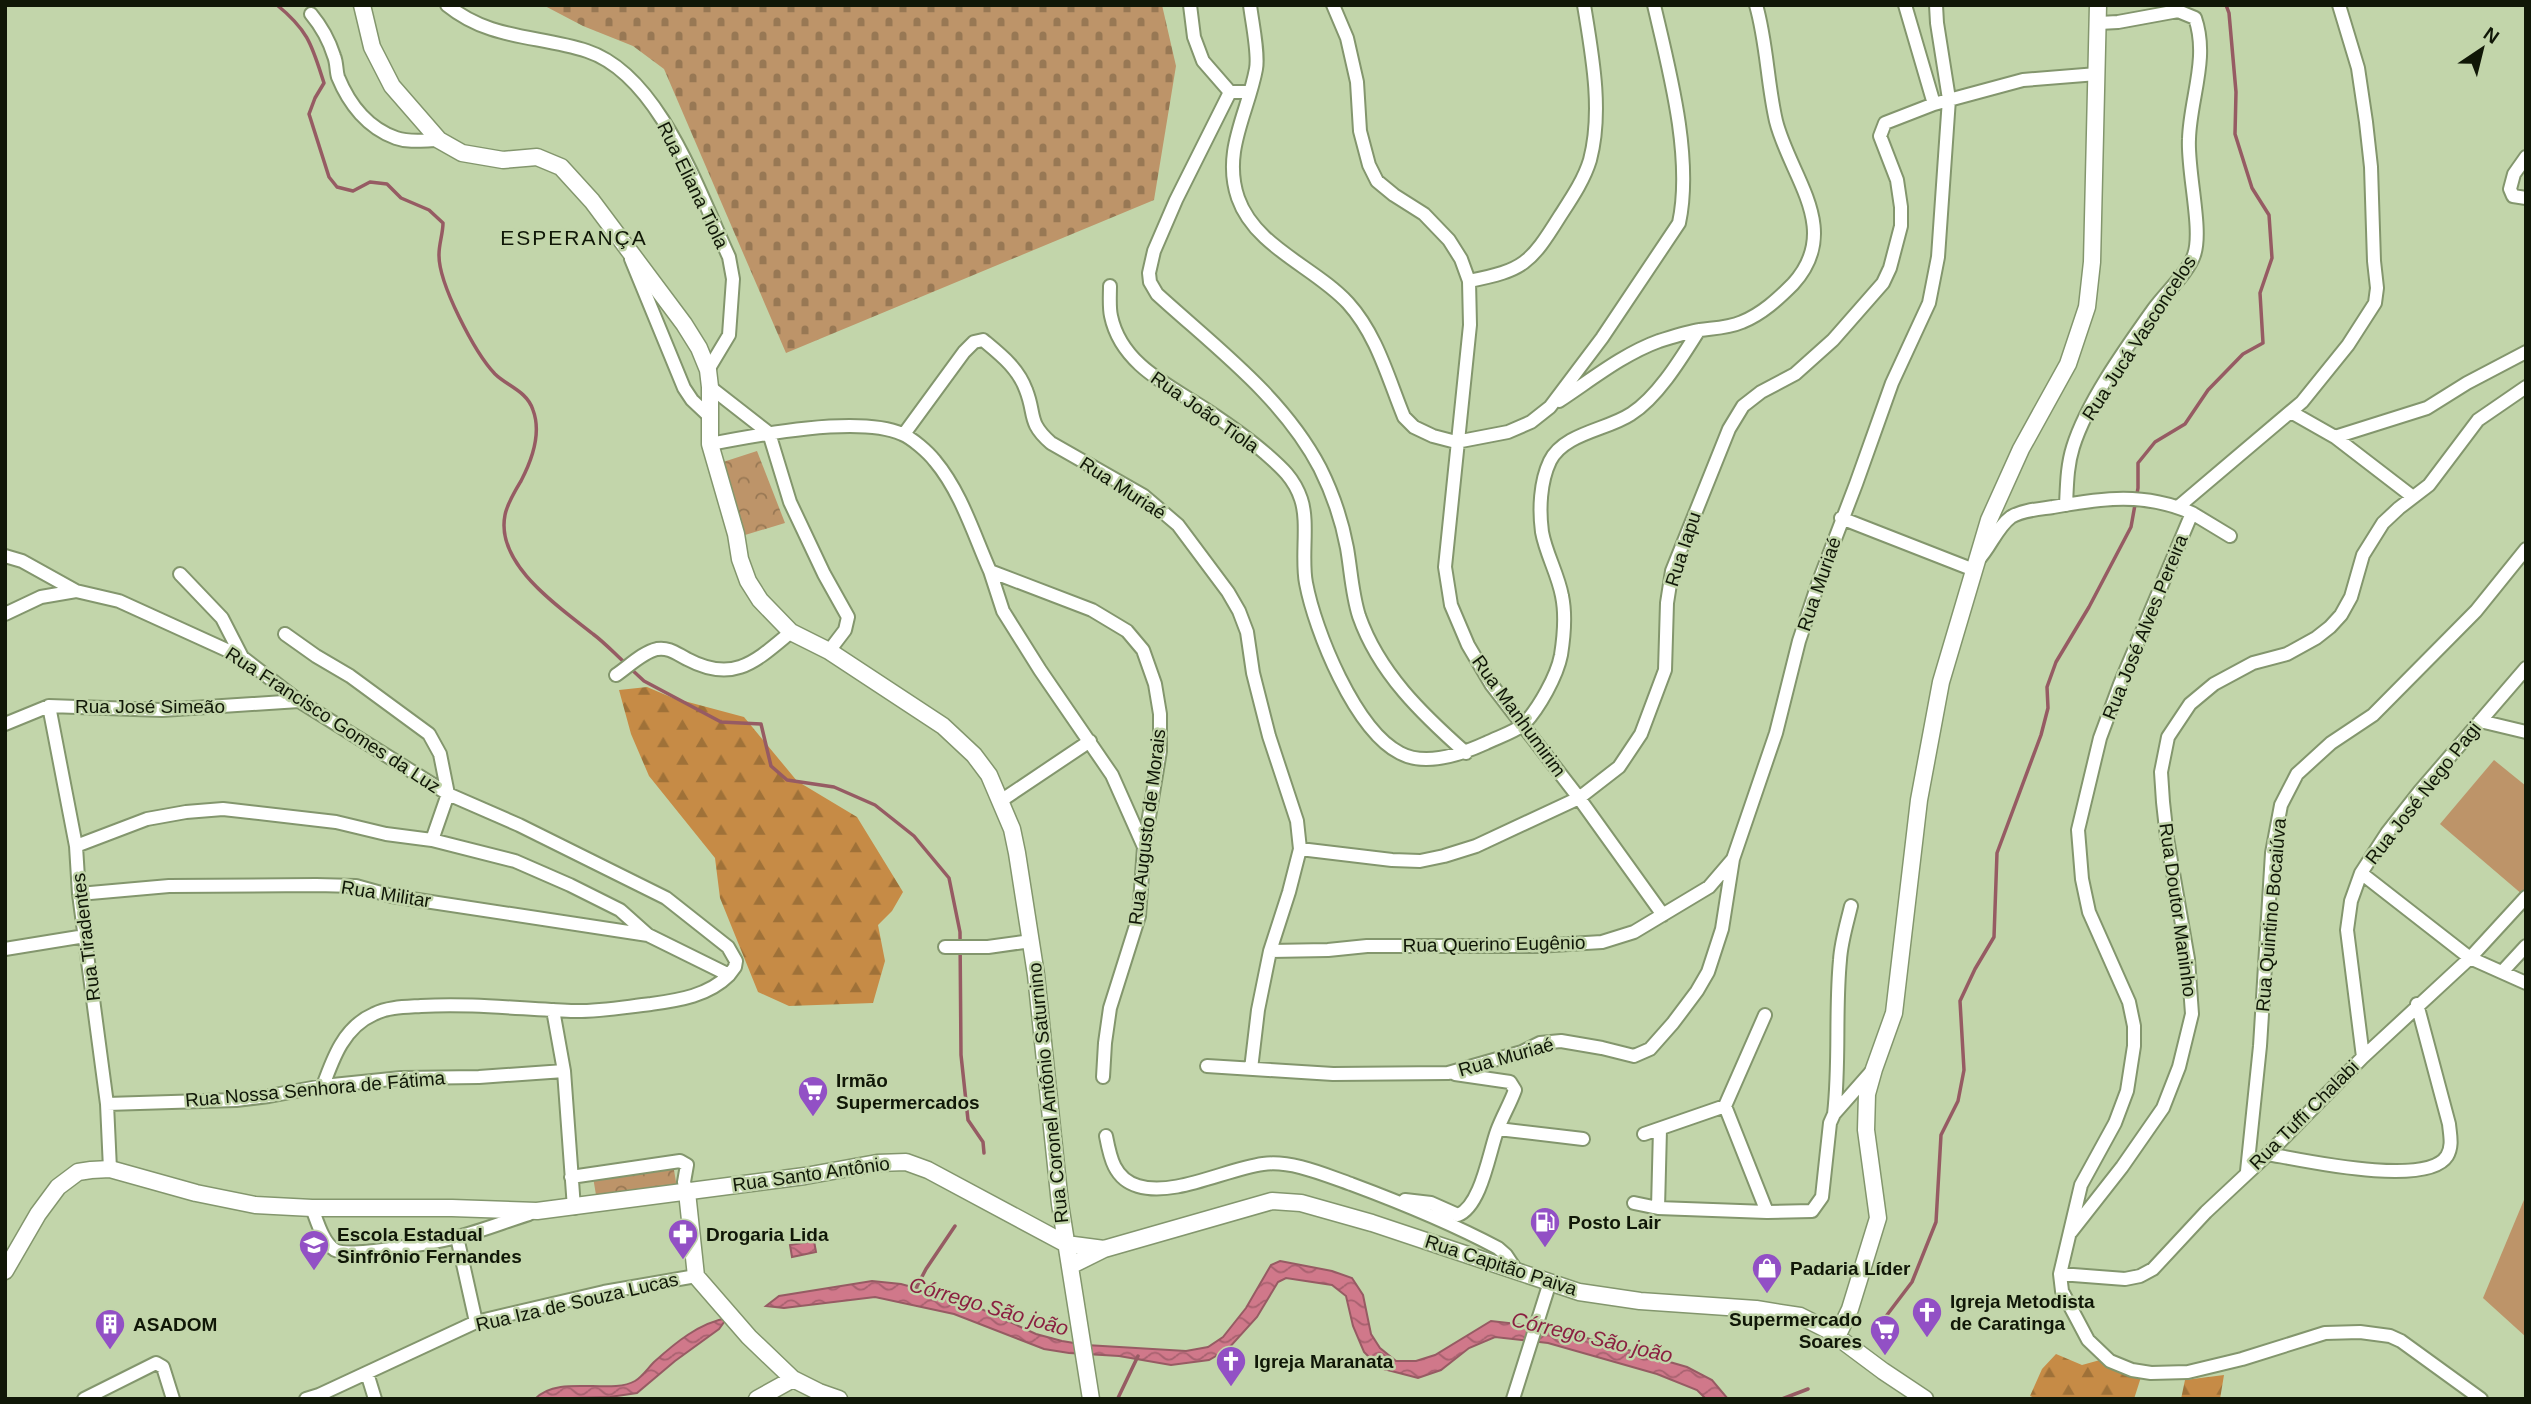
<svg xmlns="http://www.w3.org/2000/svg" width="2531" height="1404" font-family="Arial,sans-serif">
	<style>
		.green { fill: #bd9469 }
		.forest { fill: url(#forest-firs) }
		.cemetery { fill: url(#cemetery-stones) }
		.park { fill: url(#park-crowns) }
		.water { fill: url(#water-waves); stroke: #965b63; stroke-width: 2 }
		.lines { fill: none; stroke-linecap: round; stroke-linejoin: round }
		.stream { stroke: #965b63; stroke-width: 3.5 }
		.street-casing { stroke: #83966d; stroke-width: 16 }
		.secondary-casing { stroke: #83966d; stroke-width: 19 }
		.street { stroke: #fff; stroke-width: 12 }
		.secondary { stroke: #fff; stroke-width: 16 }
		.labels { text-anchor: middle; dominant-baseline: central; stroke-width: 5; stroke-linejoin: round; paint-order: stroke }
		.street-label { font-size: 19px; fill: #101707; stroke: #c2d5aa }
		.poi-label { font-size: 19px; font-weight: bold; fill: #101707; stroke: #c2d5aa; text-anchor: start }
		.neighbourhood-label { font-size: 21px; letter-spacing: 2px; fill: #101707; stroke: #c2d5aa }
		.water-label { font-size: 21px; font-style: italic; fill: #8a2041; stroke: #c2d5aa }
	</style>
	<defs>
		<pattern id="forest-firs" width="22" height="20" patternUnits="userSpaceOnUse" patternTransform="scale(1.75)"><rect width="22" height="20" fill="#c68b46"/><path d="M5 1l3.5 6h-7zM16 11l3.5 6h-7z" fill="#9f7138"/></pattern>
		<pattern id="cemetery-stones" width="16" height="16" patternUnits="userSpaceOnUse" patternTransform="scale(1.75)"><rect width="16" height="16" fill="#bd9469"/><path d="M2 7V4a2 2 0 0 1 4 0v3zM10 15v-3a2 2 0 0 1 4 0v3z" fill="#987854"/></pattern>
		<pattern id="park-crowns" width="20" height="18" patternUnits="userSpaceOnUse" patternTransform="scale(1.75)"><rect width="20" height="18" fill="#bd9469"/><path d="M2 6a3 3 0 1 1 6 0M12 15a3 3 0 1 1 6 0" fill="none" stroke="#987854"/></pattern>
		<pattern id="water-waves" width="16" height="10" patternUnits="userSpaceOnUse" patternTransform="scale(1.75)"><rect width="16" height="10" fill="#d0788a"/><path d="M0 5q4-4 8 0t8 0" fill="none" stroke="#a7616f"/></pattern>
	</defs>
	<rect width="100%" height="100%" fill="#c2d5aa"/>
	<!-- green -->
	<path class="green" d="M 2494,760 L 2526,786 L 2526,891 L 2523,895 L 2440,824 Z
		M 2526,1195 L 2526,1337 L 2483,1298 Z"/>
	<!-- forest -->
	<path class="forest" d="M 647,687 L 673,698 L 744,717 L 797,781 L 857,817 L 903,892 L 892,911 L 878,925 L 885,961 L 873,1003 L 789,1006 L 758,992 L 720,898 L 715,858 L 649,776 L 631,734 L 619,690 Z
		M 2056,1354 L 2082,1365 L 2100,1360 L 2141,1377 L 2134,1399 L 2037,1399 L 2030,1396 L 2042,1369 Z
		M 2224,1375 L 2220,1399 L 2181,1399 L 2185,1380 Z"/>
	<!-- cemetery -->
	<path class="cemetery" d="M 543,5 L 1162,5 L 1176,66 L 1154,200 L 786,353 L 664,69 L 633,46 L 583,26 Z"/>
	<!-- park -->
	<path class="park" d="M 757,451 L 785,523 L 745,535 L 720,463 Z
		M 673,1164 L 677,1188 L 597,1201 L 593,1177 Z"/>
	<!-- water -->
	<path class="water" d="M 814,1241 L 816,1252 L 792,1257 L 790,1245 Z
		M 1280,1261 L 1332,1271 L 1352,1278 L 1363,1295 L 1371,1334 L 1380,1348 L 1396,1361 L 1416,1361 L 1435,1355 L 1491,1321 L 1552,1328 L 1687,1367 L 1712,1380 L 1728,1399 L 1706,1399 L 1697,1390 L 1657,1374 L 1548,1343 L 1495,1337 L 1469,1348 L 1441,1370 L 1418,1378 L 1380,1368 L 1364,1352 L 1353,1326 L 1346,1296 L 1332,1285 L 1286,1278 L 1278,1282 L 1257,1317 L 1228,1349 L 1209,1360 L 1171,1365 L 1119,1356 L 1069,1353 L 1044,1349 L 954,1314 L 875,1297 L 784,1308 L 766,1306 L 779,1296 L 872,1281 L 901,1284 L 966,1302 L 1036,1334 L 1062,1341 L 1086,1345 L 1186,1351 L 1208,1347 L 1223,1337 L 1246,1308 L 1271,1265 Z
		M 727,1318 L 719,1329 L 675,1361 L 637,1393 L 610,1397 L 535,1399 C 558,1374 611,1395 635,1381 C 642,1377 648,1368 654,1362 C 675,1343 699,1323 727,1318 Z"/>
	<g class="lines">
		<!-- stream -->
		<path class="stream" d="M 277,5 C 309,31 312,46 324,83 L 315,98 L 309,114 L 329,177 L 337,187 L 353,191 L 370,182 L 387,184 L 401,198 L 429,210 L 443,223 C 443,233 439,244 439,254 C 438,283 475,353 495,374 C 507,386 527,391 533,410 C 542,434 532,460 521,481 C 515,491 507,504 505,515 C 495,565 561,608 593,634 C 605,643 614,653 625,663
			M 630,668 L 644,681 L 721,722 L 761,724 L 771,766 L 787,780 L 834,787 L 875,805 L 914,836 L 949,878 L 960,932 L 961,1055 L 968,1120 L 983,1142 L 984,1153
			M 914,1292 L 926,1269 L 955,1226
			M 1874,1332 L 1912,1282 L 1936,1222 L 1941,1135 L 1958,1101 L 1964,1070 L 1960,1001 L 1975,969 L 1994,937 L 1997,853 L 2041,735 L 2048,708 L 2047,687 L 2056,662 L 2089,607 L 2131,527 L 2138,488 L 2138,463 L 2155,442 L 2185,424 L 2208,390 L 2243,354 L 2263,343 L 2260,293 L 2272,258 L 2269,215 L 2252,188 L 2235,134 L 2236,92 L 2229,13 L 2226,5
			M 1118,1398 L 1138,1356
			M 1782,1399 L 1808,1389"/>
		<!-- street casing -->
		<g class="street-casing">
			<path id="street" d="M 447,5 C 490,40 537,35 587,51 C 660,75 699,193 729,257 L 733,279 L 729,335 L 708,370
				M 1190,5 L 1194,37 L 1203,61 L 1230,92 L 1250,92
				M 1250,5 C 1252,22 1259,54 1256,69 C 1248,113 1222,151 1238,198 C 1255,247 1315,267 1348,303 C 1377,335 1388,378 1404,417 L 1414,427 L 1433,436 L 1456,442 L 1508,432 L 1531,422 L 1550,407 L 1602,338 L 1679,223 C 1693,158 1669,69 1654,5
				M 1333,5 L 1347,38 L 1357,82 L 1360,131 L 1369,165 L 1377,181 L 1394,195 L 1424,214 L 1449,240 L 1461,259 L 1469,281 L 1470,325 L 1445,567 L 1451,605 L 1468,645 L 1491,684 L 1579,798 L 1663,915
				M 1905,5 L 1934,104
				M 311,14 C 321,26 329,40 334,56 C 337,63 336,71 338,77 C 349,104 368,128 396,138 C 410,143 425,140 439,140
				M 1230,92 L 1176,200 L 1154,251 L 1149,273 L 1150,282 L 1157,294 C 1215,347 1283,397 1320,468 C 1332,492 1342,521 1347,548 C 1351,571 1352,594 1359,616 C 1379,673 1422,714 1466,753
				M 2526,157 L 2514,174 L 2510,189 L 2513,196 L 2526,198
				M 631,259 L 684,388 L 692,400 L 709,416
				M 1469,281 C 1524,270 1530,264 1560,216 C 1571,199 1584,180 1590,160 C 1603,111 1592,54 1584,5
				M 1110,286 C 1110,296 1109,307 1111,316 C 1122,369 1178,389 1217,417 C 1233,428 1250,440 1265,453 C 1281,467 1294,478 1301,499 C 1309,522 1301,558 1306,583 C 1315,631 1355,730 1400,753 C 1426,767 1462,754 1486,743 C 1498,737 1515,732 1524,724 C 1539,708 1557,676 1561,655 C 1564,636 1566,615 1562,596 C 1558,574 1546,554 1542,532 C 1539,510 1540,482 1550,461 C 1564,433 1607,430 1631,414 C 1658,397 1682,357 1699,330
				M 710,387 L 769,433 L 790,502 L 824,574 L 848,617 L 845,630 L 829,651
				M 1559,401 C 1591,380 1623,354 1659,341 C 1672,337 1687,332 1700,330 C 1715,328 1728,328 1742,322 C 1762,314 1778,299 1793,284 C 1843,229 1790,177 1776,121 C 1767,82 1767,43 1756,5
				M 2291,412 L 2335,437 L 2413,497
				M 904,434 L 964,352 L 974,342 L 983,340 C 1001,355 1018,368 1026,390 C 1036,415 1027,422 1051,443 L 1144,496 L 1178,525 L 1228,592 L 1239,611 L 1247,632 L 1253,673 L 1269,736 L 1297,821 L 1300,849 L 1289,892 L 1270,951 L 1258,1010 L 1251,1069
				M 2335,437 L 2427,408 L 2467,383 L 2526,352
				M 710,444 C 756,435 859,415 902,434 C 912,438 928,452 935,461 C 961,492 974,535 990,571 L 1092,610 L 1127,631 L 1143,650 L 1155,684 L 1160,714 L 1160,751 L 1144,847 L 1139,916 L 1110,1008 L 1105,1043 L 1103,1077
				M 2066,505 C 2067,485 2067,466 2073,447 C 2087,402 2126,348 2153,310 C 2165,293 2188,273 2194,255 C 2203,231 2187,170 2189,139 C 2190,99 2209,58 2195,18 L 2178,11 L 2118,22 L 2099,23
				M 2178,507 L 2302,402 L 2348,345 L 2375,303 L 2377,288 L 2374,261 L 2371,167 L 2366,122 L 2358,68 L 2339,5
				M 2192,513 L 2230,536
				M 1841,518 L 1974,570
				M 5,556 L 22,561 L 76,591
				M 1978,560 C 1990,548 1997,527 2011,517 C 2022,510 2040,509 2053,507 C 2103,498 2144,492 2192,513 L 2120,684 L 2100,738 L 2078,830 L 2082,879 L 2089,912 L 2129,1002 L 2134,1026 L 2134,1046 L 2127,1091 L 2115,1123 L 2081,1185 L 2060,1274 L 2062,1291 L 2088,1340 L 2110,1361 L 2132,1370 L 2151,1373 L 2188,1372 L 2242,1359 L 2325,1333 L 2360,1332 L 2390,1336 L 2401,1341 L 2481,1399
				M 990,571 L 1003,611 L 1040,670 L 1112,775 L 1144,847
				M 180,574 L 222,618 L 242,657
				M 5,614 L 41,597 L 76,591 L 119,601 L 242,657 L 299,701 L 448,794 L 519,825 L 666,898 L 728,947 L 736,961 L 735,967 L 729,975
				M 285,634 L 316,656 L 350,676 L 429,734 L 440,754 L 448,794 L 432,840
				M 616,675 C 628,667 643,652 657,649 C 669,647 677,654 687,659 C 734,684 756,661 791,632
				M 49,706 L 76,846 L 79,894 L 107,1104 L 110,1169
				M 2480,721 L 2526,732
				M 5,724 L 49,706 L 162,710 L 299,701
				M 1002,800 L 1090,741
				M 76,846 L 147,819 L 186,812 L 223,809 L 336,822 L 386,834 L 432,840 L 515,861 L 570,885 L 620,910 L 648,935
				M 1300,849 L 1392,860 L 1420,861 L 1444,856 L 1476,846 L 1579,798 L 1619,767 L 1641,734 L 1665,670 L 1667,603 L 1672,571 L 1729,429 L 1743,406 L 1761,392 L 1795,374 L 1833,340 L 1883,283 L 1890,268 L 1901,226 L 1901,207 L 1897,180 L 1880,136 L 1885,123 L 1934,104 L 2023,80 L 2097,74
				M 2361,873 L 2470,958 L 2526,983
				M 79,894 L 169,886 L 316,885 L 356,886 L 392,896 L 648,935 L 729,975 C 708,996 679,1000 651,1004 C 624,1007 598,1012 571,1011 C 520,1009 471,1003 421,1006 C 405,1007 388,1007 374,1014 C 344,1027 333,1058 323,1086
				M 945,947 L 988,947 L 1031,941
				M 5,949 L 85,936
				M 1270,951 L 1328,950 L 1367,946 L 1537,946 L 1602,942 L 1634,932 L 1709,887 L 1733,859
				M 2502,972 L 2526,946
				M 553,1010 L 564,1071 L 574,1208
				M 1765,1015 L 1725,1106 L 1767,1212
				M 2363,1057 L 2347,930 L 2351,901 L 2361,873 L 2387,833 L 2420,791 L 2526,668
				M 1207,1066 L 1333,1074 L 1448,1073 L 1522,1052 L 1540,1043 L 1561,1041 L 1602,1048 L 1634,1056 L 1650,1049 L 1673,1023 L 1697,991 L 1708,972 L 1722,929 L 1733,859 L 1776,733 L 1799,641 L 1819,581 L 1856,484 L 1892,383 L 1929,303 L 1938,257 L 1949,99 L 1937,23 L 1936,5
				M 107,1104 L 236,1100 L 269,1096 L 323,1086 L 401,1078 L 479,1077 L 564,1071
				M 1834,1114 C 1840,1063 1835,1011 1840,960 C 1841,942 1847,923 1851,906
				M 1498,1129 L 1583,1139
				M 1644,1134 L 1725,1106
				M 1106,1136 C 1110,1157 1114,1179 1138,1186 C 1174,1197 1226,1169 1263,1164 C 1292,1160 1325,1175 1351,1184 C 1402,1203 1451,1223 1498,1248 L 1506,1255 L 1516,1270
				M 2268,1154 C 2302,1160 2427,1188 2447,1156 C 2453,1146 2450,1135 2449,1124 L 2417,1004
				M 2247,1171 L 2260,1046 L 2272,853 L 2281,805 L 2297,774 L 2331,743 L 2373,715 L 2476,611 L 2526,549
				M 571,1177 L 680,1161 L 687,1165 L 684,1182 L 687,1192
				M 1405,1200 L 1431,1203 L 1458,1215 C 1481,1206 1489,1153 1497,1131 C 1502,1117 1510,1104 1515,1090 L 1510,1082 L 1455,1074
				M 1634,1203 L 1658,1208 L 1767,1212 L 1812,1211 L 1822,1197 L 1830,1123 L 1834,1114 L 1871,1072
				M 312,1208 C 317,1221 323,1243 335,1250 C 350,1258 437,1242 457,1237 C 482,1231 506,1221 529,1214
				M 1658,1208 L 1660,1129
				M 2071,1232 L 2122,1167 L 2163,1108 L 2179,1067 L 2192,1014 L 2188,959 L 2167,838 L 2163,802 L 2161,772 L 2168,737 L 2190,704 L 2214,684 L 2253,663 L 2287,654 L 2316,638 L 2330,627 L 2341,615 L 2351,597 L 2363,555 L 2383,523 L 2399,508 L 2429,485 L 2478,420 L 2526,387
				M 457,1237 L 476,1322
				M 2060,1274 L 2125,1279 L 2140,1276 L 2153,1269 L 2206,1212 L 2268,1154 L 2363,1057 L 2470,958 L 2526,897
				M 367,1373 L 375,1399
				M 84,1399 L 156,1363 L 163,1367 L 173,1399
				M 306,1399 L 319,1395 L 476,1322 L 604,1292 L 696,1276
				M 1513,1399 L 1550,1282"/>
		</g>
		<!-- secondary casing -->
		<g class="secondary-casing">
			<path id="secondary" d="M 362,5 L 372,47 L 392,86 L 439,140 L 462,153 L 503,160 L 537,157 L 561,167 L 592,201 L 684,324 L 699,348 L 708,370 L 710,387 L 710,444 L 736,534 L 740,559 L 748,581 L 760,600 L 791,632 L 829,651 L 943,726 L 974,755 L 989,775 L 1012,829 L 1017,853 L 1036,975 L 1060,1204 L 1091,1399
				M 687,1192 L 696,1276 L 749,1337 L 793,1379 L 819,1392 L 839,1399
				M 1070,1266 L 1104,1249 L 1272,1201 L 1301,1203 L 1372,1223 L 1579,1292 L 1640,1301 L 1756,1309 L 1800,1316 L 1828,1330 L 1883,1371 L 1925,1399
				M 5,1271 L 38,1214 L 58,1187 L 78,1172 L 91,1170 L 110,1169 L 196,1193 L 255,1205 L 312,1208 L 452,1208 L 537,1211 L 805,1176 L 877,1163 L 906,1162 L 928,1170 L 1066,1244 L 1104,1249
				M 1837,1337 L 1850,1309 L 1878,1218 L 1866,1130 L 1867,1094 L 1874,1069 L 1894,1013 L 1919,800 L 1941,682 L 1989,520 L 2021,449 L 2068,364 L 2087,307 L 2092,262 L 2098,5
				M 757,1399 L 793,1379"/>
		</g>
		<!-- street -->
		<use href="#street" class="street"/>
		<!-- secondary -->
		<use href="#secondary" class="secondary"/>
	</g>
	<!-- icons -->
	<defs>
		<g id="supermarket-pin" transform="scale(1.575)"><path d="M0 17L-7.5 6A9.5 9.5 0 1 1 7.5 6Z" fill="#9250c5" stroke="#c2d5aa"/><path d="M-6-5.5h2.5l.6 2H6L4.5 2H-2.5L-4.4-4H-6ZM-1.5 3.2a1.3 1.3 0 1 0 .1 0ZM3 3.2a1.3 1.3 0 1 0 .1 0Z" fill="#fff"/></g>
		<g id="fuel-pin" transform="scale(1.575)"><path d="M0 17L-7.5 6A9.5 9.5 0 1 1 7.5 6Z" fill="#9250c5" stroke="#c2d5aa"/><path d="M-5.5-6h7V0h2V4h1.3V-2.5L3-4.5l.8-.8L6-3V5H2.5V1h-1V6h-7ZM-4.2-4.7v3.2H.2V-4.7Z" fill="#fff"/></g>
		<g id="pharmacy-pin" transform="scale(1.575)"><path d="M0 17L-7.5 6A9.5 9.5 0 1 1 7.5 6Z" fill="#9250c5" stroke="#c2d5aa"/><path d="M-2-6h4v4h4v4h-4v4h-4v-4h-4v-4h4Z" fill="#fff"/></g>
		<g id="school-pin" transform="scale(1.575)"><path d="M0 17L-7.5 6A9.5 9.5 0 1 1 7.5 6Z" fill="#9250c5" stroke="#c2d5aa"/><path d="M0-5L7-2L0 1L-7-2ZM-4 1L0 2.5L4 1V4Q0 6-4 4Z" fill="#fff"/></g>
		<g id="shop-pin" transform="scale(1.575)"><path d="M0 17L-7.5 6A9.5 9.5 0 1 1 7.5 6Z" fill="#9250c5" stroke="#c2d5aa"/><path d="M-5-2.5h2.3a2.7 3.5 0 0 1 5.4 0H5L5.5 6h-11ZM-1.5-2.5h3a1.5 2.3 0 0 0-3 0Z" fill="#fff"/></g>
		<g id="church-pin" transform="scale(1.575)"><path d="M0 17L-7.5 6A9.5 9.5 0 1 1 7.5 6Z" fill="#9250c5" stroke="#c2d5aa"/><path d="M-1.2-6h2.4v3.5h3.3v2.4h-3.3V6h-2.4V-.1h-3.3v-2.4h3.3Z" fill="#fff"/></g>
		<g id="building-pin" transform="scale(1.575)"><path d="M0 17L-7.5 6A9.5 9.5 0 1 1 7.5 6Z" fill="#9250c5" stroke="#c2d5aa"/><path d="M-4-6H4V6H1V3H-1V6H-4ZM-2.5-4.3h1.7v1.8h-1.7ZM.8-4.3h1.7v1.8H.8ZM-2.5-1h1.7V.8h-1.7ZM.8-1h1.7V.8H.8Z" fill="#fff"/></g>
	</defs>
	<g fill-rule="evenodd">
		<use href="#supermarket-pin" x="813" y="1091"/>
		<use href="#fuel-pin" x="1545" y="1222"/>
		<use href="#pharmacy-pin" x="683" y="1234"/>
		<use href="#school-pin" x="314" y="1245"/>
		<use href="#shop-pin" x="1767" y="1268"/>
		<use href="#church-pin" x="1927" y="1312"/>
		<use href="#building-pin" x="110" y="1324"/>
		<use href="#supermarket-pin" x="1885" y="1330"/>
		<use href="#church-pin" x="1231" y="1361"/>
	</g>
	<g class="labels">
		<!-- street labels -->
		<g class="street-label">
			<text transform="translate(693 185) rotate(64)">Rua Eliana Tiola</text>
			<text transform="translate(2139 338) rotate(-57)">Rua Jucá Vasconcelos</text>
			<text transform="translate(1205 412) rotate(35)">Rua João Tiola</text>
			<text transform="translate(1123 488) rotate(33)">Rua Muriaé</text>
			<text transform="translate(1683 549) rotate(-72)">Rua Iapu</text>
			<text transform="translate(1819 584) rotate(-71)">Rua Muriaé</text>
			<text transform="translate(2145 627) rotate(-68)">Rua José Alves Pereira</text>
			<text x="150" y="706">Rua José Simeão</text>
			<text transform="translate(1519 716) rotate(54)">Rua Manhumirim</text>
			<text transform="translate(333 720) rotate(33)">Rua Francisco Gomes da Luz</text>
			<text transform="translate(2423 793) rotate(-52)">Rua José Nego Pagi</text>
			<text transform="translate(1147 827) rotate(-83)">Rua Augusto de Morais</text>
			<text transform="translate(386 894) rotate(9)">Rua Militar</text>
			<text transform="translate(2178 910) rotate(82)">Rua Doutor Maninho</text>
			<text transform="translate(2271 915) rotate(-85)">Rua Quintino Bocaiúva</text>
			<text transform="translate(86 937) rotate(-97)">Rua Tiradentes</text>
			<text transform="translate(1494 944) rotate(-1)">Rua Querino Eugênio</text>
			<text transform="translate(1506 1057) rotate(-16)">Rua Muriaé</text>
			<text transform="translate(315 1089) rotate(-5)">Rua Nossa Senhora de Fátima</text>
			<text transform="translate(1048 1093) rotate(-96)">Rua Coronel Antônio Saturnino</text>
			<text transform="translate(2304 1115) rotate(-45)">Rua Tuffi Chalabi</text>
			<text transform="translate(811 1174) rotate(-8)">Rua Santo Antônio</text>
			<text transform="translate(1501 1265) rotate(18)">Rua Capitão Paiva</text>
			<text transform="translate(577 1302) rotate(-13)">Rua Iza de Souza Lucas</text>
		</g>
		<!-- poi labels -->
		<g class="poi-label">
			<text x="836" y="1080">Irmão<tspan x="836" dy="22">Supermercados</tspan></text>
			<text x="1568" y="1222">Posto Lair</text>
			<text x="337" y="1234">Escola Estadual<tspan x="337" dy="22">Sinfrônio Fernandes</tspan></text>
			<text x="706" y="1234">Drogaria Lida</text>
			<text x="1790" y="1268">Padaria Líder</text>
			<text x="1950" y="1301">Igreja Metodista<tspan x="1950" dy="22">de Caratinga</tspan></text>
			<text x="1862" y="1319" text-anchor="end">Supermercado<tspan x="1862" dy="22">Soares</tspan></text>
			<text x="133" y="1324">ASADOM</text>
			<text x="1254" y="1361">Igreja Maranata</text>
		</g>
		<!-- neighbourhood labels -->
		<g class="neighbourhood-label">
			<text x="574" y="237">ESPERANÇA</text>
		</g>
		<!-- water labels -->
		<g class="water-label">
			<text transform="translate(989 1306) rotate(16)">Córrego São joão</text>
			<text transform="translate(1592 1337) rotate(13)">Córrego São joão</text>
		</g>
	</g>
	<!-- border -->
	<rect width="2531" height="1404" fill="none" stroke="#101707" stroke-width="14"/>
	<!-- north arrow -->
	<g transform="translate(2482 49) rotate(35)" stroke="#c2d5aa" stroke-width="5" paint-order="stroke">
	<path d="M0-5L12 26L0 18L-12 26Z" fill="#101707"/>
	<text y="-10" font-size="19" font-weight="bold" text-anchor="middle" fill="#101707">N</text>
	</g>
</svg>
